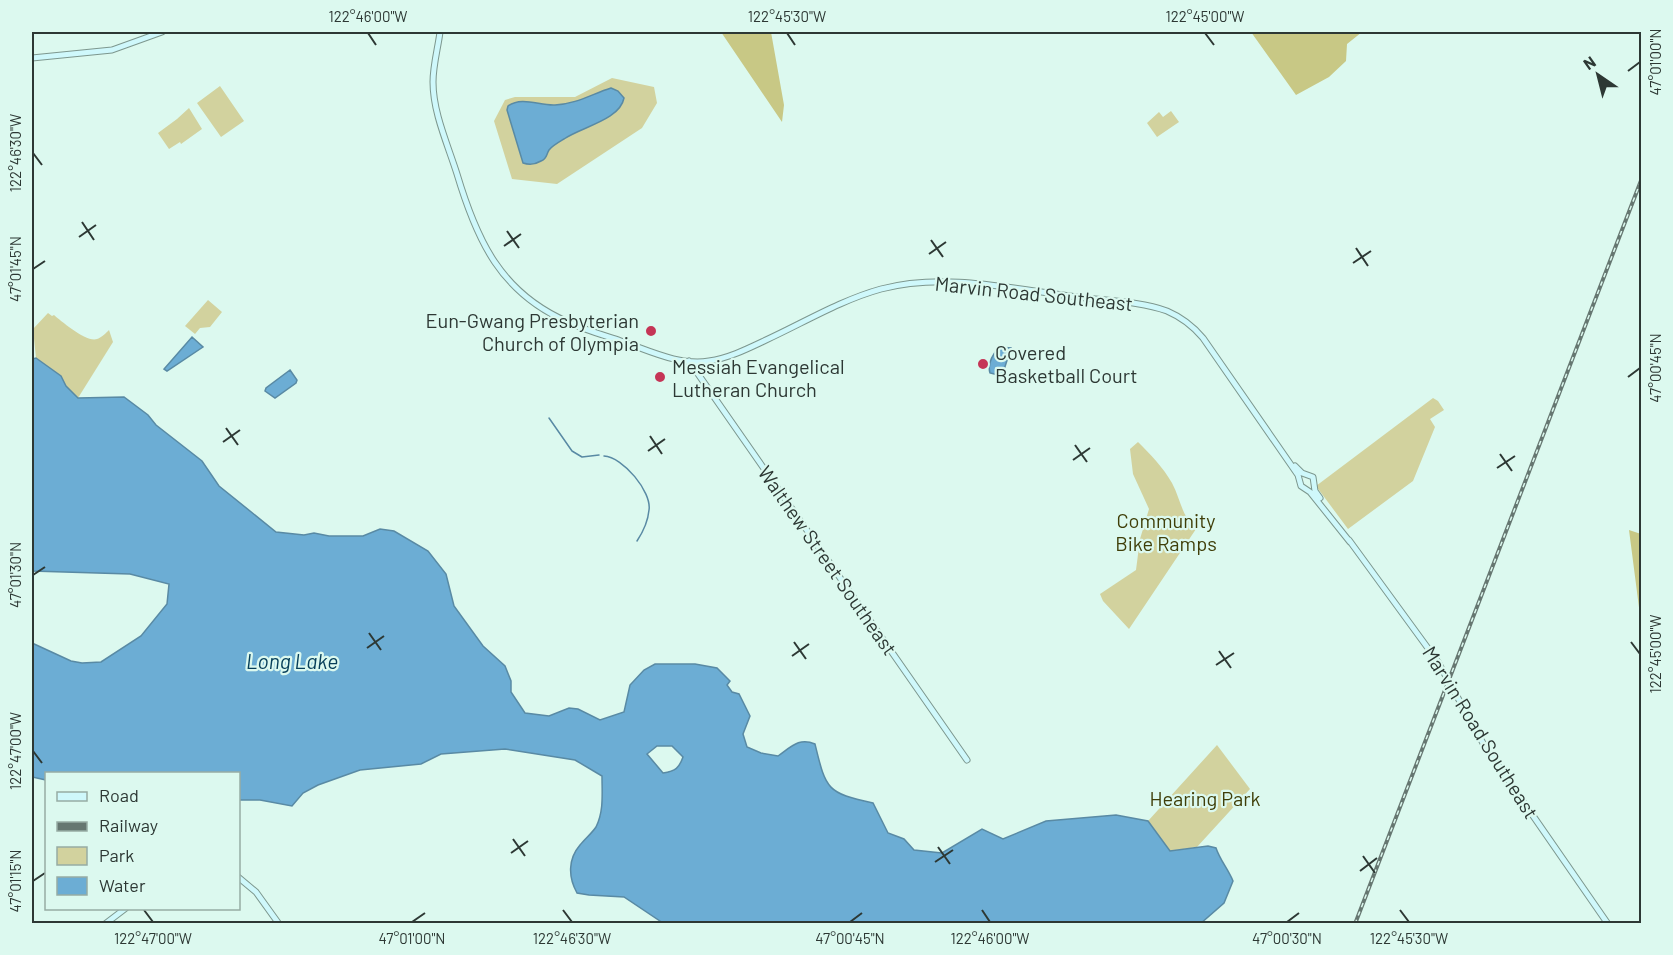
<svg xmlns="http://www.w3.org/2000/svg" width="1673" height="955" font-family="Barlow,sans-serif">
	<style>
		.green { fill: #d2d29e }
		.forest { fill: #c8c885 }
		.water { fill: #6cadd4; stroke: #598aa4; stroke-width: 1.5; fill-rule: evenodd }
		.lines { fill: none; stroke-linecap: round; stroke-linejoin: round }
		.stream { stroke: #598aa4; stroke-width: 1.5 }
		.secondary-casing { stroke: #7d978e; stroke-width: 7 }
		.secondary { stroke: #cff8fb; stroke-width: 5 }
		.rail-casing { stroke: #667771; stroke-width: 4 }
		.rail { stroke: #dcf9ef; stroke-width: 1.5; stroke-dasharray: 4.5; stroke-linecap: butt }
		.ticks { fill: none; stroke: #2d3834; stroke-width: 2 }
		.poi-dot { fill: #c53556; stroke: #dcf9ef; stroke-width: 2 }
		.labels { text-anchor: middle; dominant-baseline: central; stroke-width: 4.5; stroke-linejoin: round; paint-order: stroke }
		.street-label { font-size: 20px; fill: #2d3834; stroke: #dcf9ef }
		.poi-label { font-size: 20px; fill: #2d3834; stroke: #dcf9ef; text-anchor: start }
		.park-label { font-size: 20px; fill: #3f3e08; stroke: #dcf9ef }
		.water-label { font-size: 21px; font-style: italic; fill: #063e59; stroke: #dcf9ef }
		.neatline { fill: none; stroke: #2d3834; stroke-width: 2 }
		.ticks-label { font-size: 15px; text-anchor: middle; fill: #2d3834 }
	</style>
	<rect width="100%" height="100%" fill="#dcf9ef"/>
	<!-- green -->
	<path class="green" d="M 612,78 L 654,87 L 657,103 L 642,128 L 557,184 L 512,179 L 494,121 L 505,100 L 515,97 L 575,97 Z
		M 220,86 L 244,121 L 221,137 L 197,103 Z
		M 189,108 L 202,129 L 181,144 L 180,142 L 169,149 L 158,133 L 177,119 Z
		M 1171,111 L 1179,122 L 1157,137 L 1147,123 L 1159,112 L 1163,117 Z
		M 208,300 L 222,312 L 210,327 L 200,328 L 195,334 L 185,326 Z
		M 48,313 L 52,316 L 54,315 C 61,321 87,343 97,339 C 101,338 106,333 109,330 L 113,342 L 78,398 L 66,386 L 61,376 L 36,358 L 33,329 Z
		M 1433,398 L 1438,401 L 1444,410 L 1430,419 L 1435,427 L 1413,481 L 1348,529 L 1316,486 Z
		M 1138,442 C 1150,454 1163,467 1172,483 C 1181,500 1181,515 1196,529 L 1129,629 L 1103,601 L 1100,594 L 1136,570 L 1140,539 L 1149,509 L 1133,474 L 1130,449 Z
		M 1217,745 L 1250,789 L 1197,847 L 1170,851 L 1148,821 Z"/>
	<!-- forest -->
	<path class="forest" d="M 721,32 L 771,32 L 784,105 L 782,122 Z
		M 1251,32 L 1362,32 L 1347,44 L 1346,61 L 1329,77 L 1296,95 Z
		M 1629,530 L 1641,534 L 1641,623 Z"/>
	<!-- water -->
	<path class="water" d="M 611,88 L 618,91 L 624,98 C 620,120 581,127 564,139 C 559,142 552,146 549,150 C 546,155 547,159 541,161 C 536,164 529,165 523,163 L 507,110 L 508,106 C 522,96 540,106 555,105 C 576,104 592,94 611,88 Z
		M 192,337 L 203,347 L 167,371 L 164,369 Z
		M 999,347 L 1011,348 L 1002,376 L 990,373 C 987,363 993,354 999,347 Z
		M 36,358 L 61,376 L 66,386 L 78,398 L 124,397 L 148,415 L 156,425 L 202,461 L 219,486 L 276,532 L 304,535 L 314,533 L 329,536 L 363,536 L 380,529 L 394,531 L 428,551 L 446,574 L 454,606 L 483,646 L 505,666 L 511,681 L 511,692 L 525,713 L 549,716 L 569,708 L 578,709 L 600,720 L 624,712 L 630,685 L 644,670 L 655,664 L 695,664 L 717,668 L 730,681 L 727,685 L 732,692 L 739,694 L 750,716 L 743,734 L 747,747 L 761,753 L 778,756 C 791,747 799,737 815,744 C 826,789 826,793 873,803 L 888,833 L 904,839 L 914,850 L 942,853 L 982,829 L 1003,839 L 1046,821 L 1116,815 L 1148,821 L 1170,851 L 1208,846 L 1216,848 C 1220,860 1228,869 1233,881 L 1224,903 L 1200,924 L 663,923 L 624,897 L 589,895 L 577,893 C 568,877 568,859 580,845 C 585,839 592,833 596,827 C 604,811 602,794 602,776 L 575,760 L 505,749 L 441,754 L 421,764 L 360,770 L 318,785 L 303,793 L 292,806 L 260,800 L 239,800 L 238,774 L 46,774 L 46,780 L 32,777 L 32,643 L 71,661 L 82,663 L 101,662 L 141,636 L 167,604 L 169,584 L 130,574 L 32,571 L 32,359 ZM 657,746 L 672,746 L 683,757 C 679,768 676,771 663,773 L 647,754 Z
		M 290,370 L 297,380 L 296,383 L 275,398 L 265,391 L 266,388 Z"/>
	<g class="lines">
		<!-- stream -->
		<path class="stream" d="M 549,418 L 572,451 L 582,457 L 599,455
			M 604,456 C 623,457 652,492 649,510 C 648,521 643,532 637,541"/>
		<!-- secondary casing -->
		<g class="secondary-casing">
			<path id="secondary" d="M 440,32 C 438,48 433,65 433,82 C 433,113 448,145 457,174 C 477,241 501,293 568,322 C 585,330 603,335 621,341 C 648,350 679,366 709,361 C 729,358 747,349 766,340 C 803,323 841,300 881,289 C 945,272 1013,289 1077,297 C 1106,301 1139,301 1167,311 C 1181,317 1193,326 1203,338 L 1298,475 L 1301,486 L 1310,492 L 1350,542
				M 32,58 L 112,50 L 162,32
				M 689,361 L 967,760
				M 1295,466 L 1302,473 L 1313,477 L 1315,491 L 1320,498
				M 1349,540 L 1438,662 L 1484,745 L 1608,924
				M 238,877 L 256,892 L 279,924
				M 105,924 L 126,908"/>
		</g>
		<!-- secondary -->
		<use href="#secondary" class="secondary"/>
		<!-- rail casing -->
		<g class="rail-casing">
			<path id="rail" d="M 1355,924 L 1642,178"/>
		</g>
		<!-- rail -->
		<use href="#rail" class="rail"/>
	</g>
	<!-- ticks -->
	<path class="ticks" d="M 368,33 L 376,45M 787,33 L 795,45M 1205,33 L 1214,45M 1628,71 L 1640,62M 33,153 L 42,165M 82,222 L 94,240M 507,231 L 519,248M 79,237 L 96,225M 931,240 L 943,257M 504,246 L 521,234M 1356,248 L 1368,266M 929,254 L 946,242M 1353,263 L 1371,251M 33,269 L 45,261M 1628,377 L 1640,368M 226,428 L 238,445M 650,436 L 662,454M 223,442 L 240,430M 1075,445 L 1087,462M 648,451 L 665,439M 1500,454 L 1512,471M 1073,460 L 1090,448M 1497,468 L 1515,456M 33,575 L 45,567M 369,633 L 381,650M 794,642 L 806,659M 1631,642 L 1640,654M 367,648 L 384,636M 1219,651 L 1231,668M 792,656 L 809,644M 1216,665 L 1234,653M 33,751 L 42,763M 513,839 L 525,856M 938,847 L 950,864M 511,853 L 528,841M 1363,856 L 1375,873M 935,862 L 953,850M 1360,871 L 1377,858M 33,881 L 45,873M 144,910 L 153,922M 563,910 L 572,922M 982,910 L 990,922M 1400,910 L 1409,922M 412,922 L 425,913M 850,922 L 862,913M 1287,922 L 1299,913"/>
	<!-- markers -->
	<g class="poi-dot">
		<circle cx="651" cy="331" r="6"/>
		<circle cx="983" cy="364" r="6"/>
		<circle cx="660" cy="377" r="6"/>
	</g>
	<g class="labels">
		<!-- street labels -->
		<g class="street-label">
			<text transform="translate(1034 293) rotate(6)">Marvin Road Southeast</text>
			<text transform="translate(828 560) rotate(55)">Walthew Street Southeast</text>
			<text transform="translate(1481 732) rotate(58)">Marvin Road Southeast</text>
		</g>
		<!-- poi labels -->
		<g class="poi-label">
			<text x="639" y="320" text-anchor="end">Eun-Gwang Presbyterian<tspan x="639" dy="23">Church of Olympia</tspan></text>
			<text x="995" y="352">Covered<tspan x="995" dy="23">Basketball Court</tspan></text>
			<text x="672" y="366">Messiah Evangelical<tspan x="672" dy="23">Lutheran Church</tspan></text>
		</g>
		<!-- park labels -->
		<g class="park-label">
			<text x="1166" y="520">Community<tspan x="1166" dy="23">Bike Ramps</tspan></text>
			<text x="1205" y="798">Hearing Park</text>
		</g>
		<!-- water labels -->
		<g class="water-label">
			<text x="292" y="660">Long Lake</text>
		</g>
	</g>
	<!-- border -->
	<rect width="1673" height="955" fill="none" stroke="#dcf9ef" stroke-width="66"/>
	<!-- legend -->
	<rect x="45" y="772" width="195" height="138" fill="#dcf9ef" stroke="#96aca4" stroke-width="1.5"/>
	<rect x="57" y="792" width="30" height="9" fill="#cff8fb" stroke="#96aca4" stroke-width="1.5"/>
	<text x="99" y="802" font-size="18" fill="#2d3834">Road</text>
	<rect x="57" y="822" width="30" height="9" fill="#667771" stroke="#96aca4" stroke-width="1.5"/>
	<text x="99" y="832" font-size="18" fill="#2d3834">Railway</text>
	<rect x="57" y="847" width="30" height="18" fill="#d2d29e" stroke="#96aca4" stroke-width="1.5"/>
	<text x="99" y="862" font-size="18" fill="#2d3834">Park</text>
	<rect x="57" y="877" width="30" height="18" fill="#6cadd4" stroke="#96aca4" stroke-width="1.5"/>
	<text x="99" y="892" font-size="18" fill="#2d3834">Water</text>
	<!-- north arrow -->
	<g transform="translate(1598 75) rotate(325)" stroke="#dcf9ef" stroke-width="4.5" paint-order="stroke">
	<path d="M0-4.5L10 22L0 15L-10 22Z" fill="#2d3834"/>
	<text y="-9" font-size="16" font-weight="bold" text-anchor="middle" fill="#2d3834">N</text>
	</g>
	<rect x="33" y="33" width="1607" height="889" class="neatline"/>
	<g class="ticks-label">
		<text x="368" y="22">122°46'00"W</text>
		<text x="787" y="22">122°45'30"W</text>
		<text x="1205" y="22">122°45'00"W</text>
		<text transform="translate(1656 62) rotate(-90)" y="5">47°01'00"N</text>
		<text transform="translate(16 153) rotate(-90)" y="5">122°46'30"W</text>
		<text transform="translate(16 269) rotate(-90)" y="5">47°01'45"N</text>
		<text transform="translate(1656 368) rotate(-90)" y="5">47°00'45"N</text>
		<text transform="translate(16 575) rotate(-90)" y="5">47°01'30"N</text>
		<text transform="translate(1656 654) rotate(-90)" y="5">122°45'00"W</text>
		<text transform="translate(16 751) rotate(-90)" y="5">122°47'00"W</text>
		<text transform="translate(16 881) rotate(-90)" y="5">47°01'15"N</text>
		<text x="153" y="944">122°47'00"W</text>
		<text x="412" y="944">47°01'00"N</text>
		<text x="572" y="944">122°46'30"W</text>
		<text x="850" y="944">47°00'45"N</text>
		<text x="990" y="944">122°46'00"W</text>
		<text x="1287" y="944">47°00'30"N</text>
		<text x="1409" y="944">122°45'30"W</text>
	</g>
</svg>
